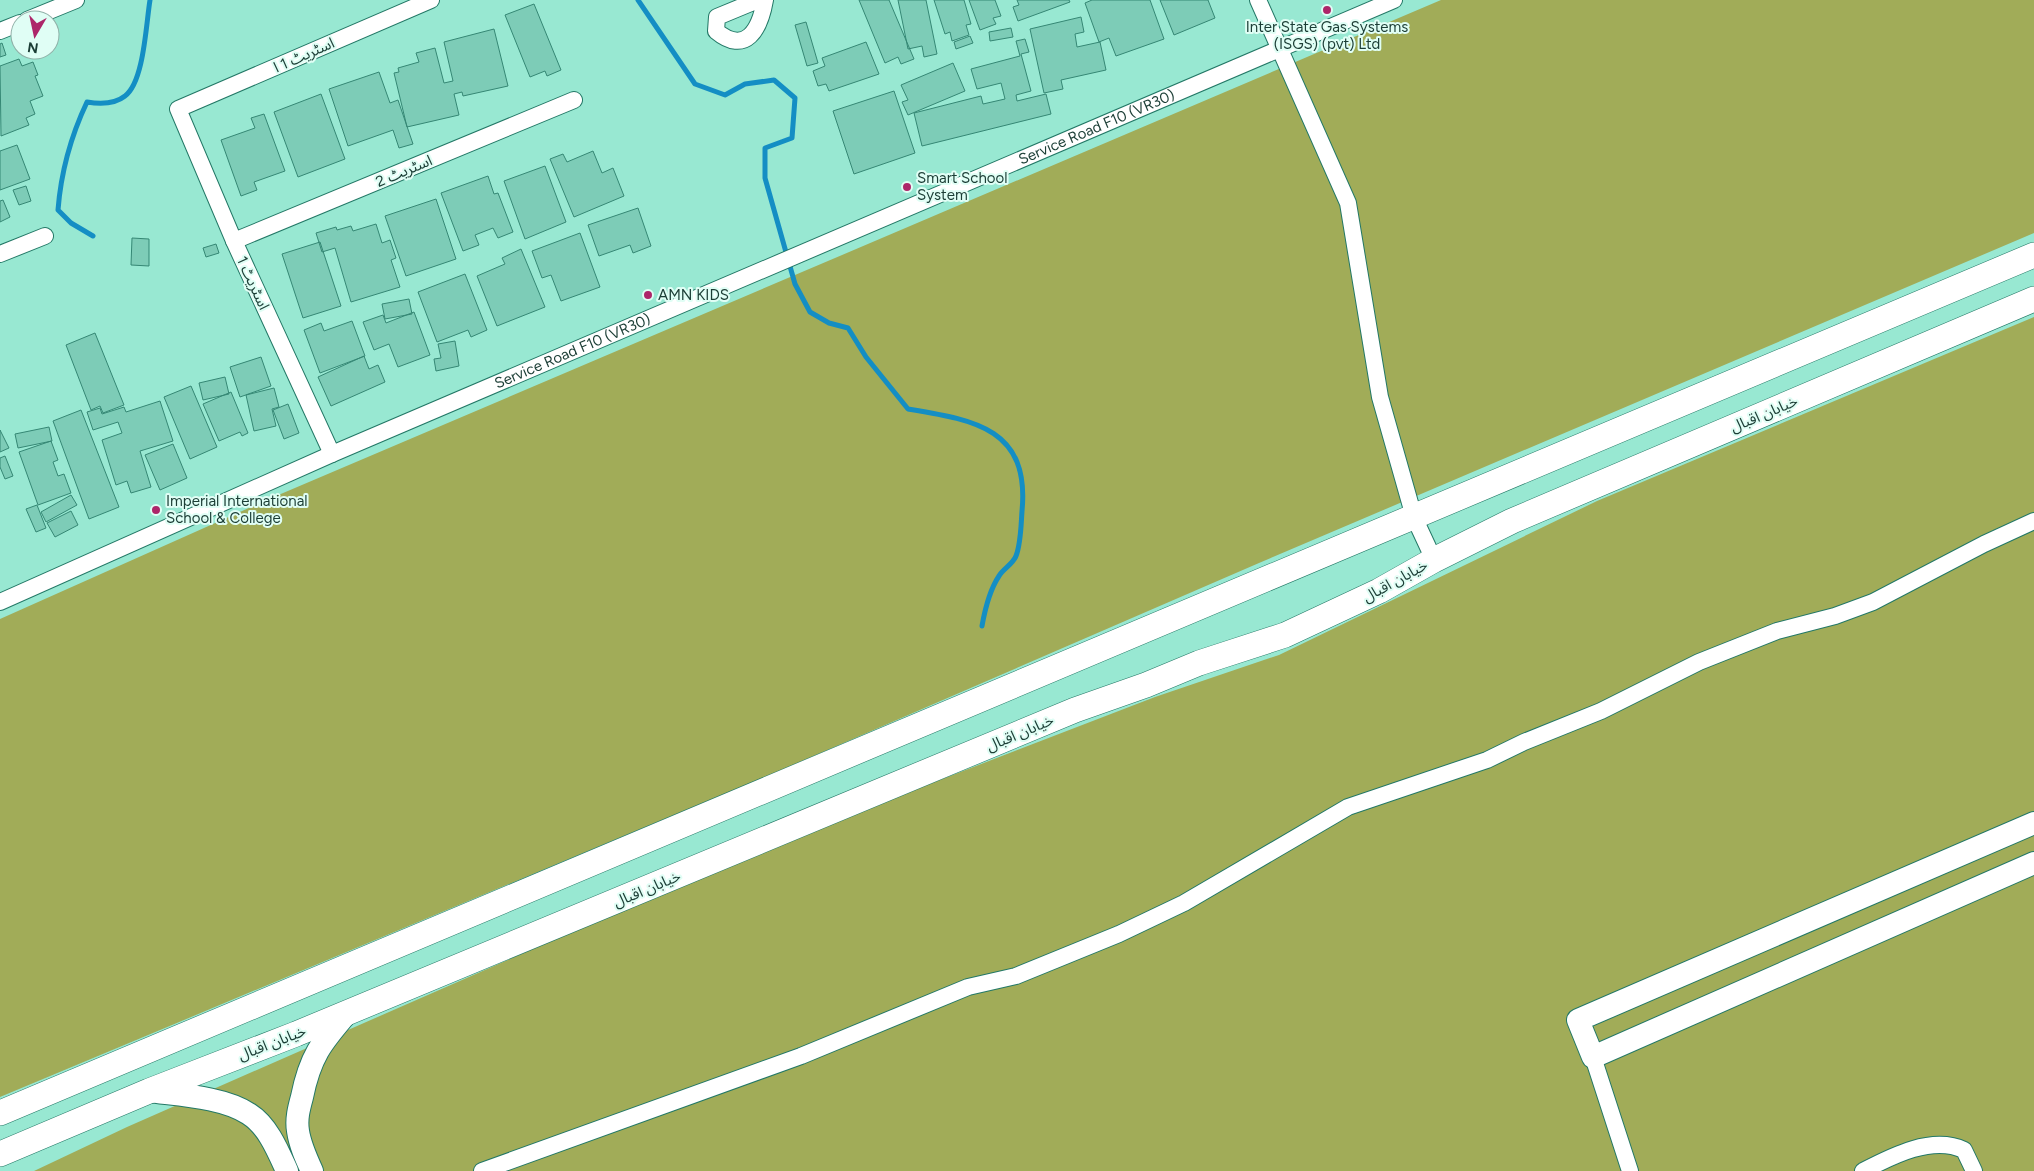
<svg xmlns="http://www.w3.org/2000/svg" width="2034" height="1171" font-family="Figtree,'Noto Sans Arabic',sans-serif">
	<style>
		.green { fill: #a1ac58 }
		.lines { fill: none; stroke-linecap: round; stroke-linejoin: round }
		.stream { stroke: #148ec4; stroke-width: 5 }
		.building { fill: #7dccb7; stroke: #358774 }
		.street-casing { stroke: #237866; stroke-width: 18 }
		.secondary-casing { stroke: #237866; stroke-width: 24 }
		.primary-casing { stroke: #237866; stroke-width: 26 }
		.street { stroke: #fff; stroke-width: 16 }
		.secondary { stroke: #fff; stroke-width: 22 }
		.primary { stroke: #fff; stroke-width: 25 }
		.poi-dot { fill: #ad266a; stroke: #e0fef5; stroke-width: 2 }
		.labels { text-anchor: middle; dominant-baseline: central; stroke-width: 4; stroke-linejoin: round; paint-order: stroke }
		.poi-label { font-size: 15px; fill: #1b3d35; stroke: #e0fef5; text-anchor: start }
		.street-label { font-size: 15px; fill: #1b3d35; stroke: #e0fef5 }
	</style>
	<rect width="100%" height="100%" fill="#98e8d2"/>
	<!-- green -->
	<path class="green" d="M 1441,0 L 2034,0 L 2034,233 L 1259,563 L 779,771 L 0,1097 L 0,619 L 269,499 Z
		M 2034,317 L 2034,1171 L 34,1171 L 127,1127 L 553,940 L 854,813 L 1155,697 L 1279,655 L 1597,501 Z"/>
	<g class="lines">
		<!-- stream -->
		<path class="stream" d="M 638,0 L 695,84 L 725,95 L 745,84 L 774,80 L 795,98 L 792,138 L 765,148 L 765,178 L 795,284 L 810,312 L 829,323 L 848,328 L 866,357 L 908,409 C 974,420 1030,428 1022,511 C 1021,525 1021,543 1016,556 C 1013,564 1003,569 999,576 C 989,591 985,609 982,626
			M 93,236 L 71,223 L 58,210 C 61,171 70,138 87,102 C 99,104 115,104 125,96 C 144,82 146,24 150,0"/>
	</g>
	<!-- building -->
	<path class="building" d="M 859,0 L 889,0 L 914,59 L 901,64 L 898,57 L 885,63 Z
		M 898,0 L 926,0 L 937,54 L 924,57 L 922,46 L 908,49 Z
		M 934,0 L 964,0 L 971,24 L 966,25 L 969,35 L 952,41 L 950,32 L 945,34 Z
		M 969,0 L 995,0 L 1001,16 L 993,18 L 996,24 L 980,30 Z
		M 1017,0 L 1069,0 L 1070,2 L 1018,21 L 1013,7 L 1019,5 Z
		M 1092,0 L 1150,0 L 1164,39 L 1116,56 L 1109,38 L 1099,42 L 1085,3 Z
		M 1160,0 L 1208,0 L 1215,18 L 1174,35 Z
		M 534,4 L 561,70 L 547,76 L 545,71 L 530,77 L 505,15 Z
		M 1081,17 L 1084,32 L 1075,34 L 1077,47 L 1100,42 L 1106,70 L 1061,80 L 1063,89 L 1044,93 L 1030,29 Z
		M 806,22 L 818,63 L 807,66 L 795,25 Z
		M 1011,28 L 1013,37 L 990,41 L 989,32 Z
		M 494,29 L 508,86 L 463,96 L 462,92 L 454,94 L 459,115 L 407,127 L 394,73 L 399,72 L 398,68 L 419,62 L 416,53 L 435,48 L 444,83 L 453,81 L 444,42 Z
		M 970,36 L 973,43 L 956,49 L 954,42 Z
		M 1025,39 L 1029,52 L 1021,54 L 1031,91 L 1016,95 L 1017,101 L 1046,94 L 1051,114 L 922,146 L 914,113 L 981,96 L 983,104 L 1005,99 L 1001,83 L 977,89 L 971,69 L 1020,56 L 1016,41 Z
		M 866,42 L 879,74 L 829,91 L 826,84 L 818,86 L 813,71 L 825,66 L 822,58 Z
		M 2,43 L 6,55 L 0,57 L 0,44 Z
		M 19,59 L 22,66 L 33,62 L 38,75 L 35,76 L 43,96 L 30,101 L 35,114 L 26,118 L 29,125 L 1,136 L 0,66 Z
		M 953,63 L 965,91 L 908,115 L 902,102 L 908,100 L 901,85 Z
		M 379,72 L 390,103 L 398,100 L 413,144 L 399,148 L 393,130 L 348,146 L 329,89 Z
		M 894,91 L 915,153 L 854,174 L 833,111 Z
		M 321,94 L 345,159 L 298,177 L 274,112 Z
		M 264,114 L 285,171 L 254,182 L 257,190 L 241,196 L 221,140 L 255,128 L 251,118 Z
		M 17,145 L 30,179 L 0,190 L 0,151 Z
		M 593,151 L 602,173 L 613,168 L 624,196 L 574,217 L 550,159 L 563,154 L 567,162 Z
		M 545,166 L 566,222 L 525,239 L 504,181 Z
		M 488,176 L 494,194 L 498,193 L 513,232 L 498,238 L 493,228 L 475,235 L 479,245 L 463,251 L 441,193 Z
		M 26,186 L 31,201 L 19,205 L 13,190 Z
		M 436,199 L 456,259 L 406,276 L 385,216 Z
		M 3,200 L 10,217 L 0,222 L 0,201 Z
		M 638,208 L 651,246 L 633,253 L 630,245 L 599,256 L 588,225 Z
		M 376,224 L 382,243 L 390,240 L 396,258 L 391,260 L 400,287 L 351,302 L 335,248 L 322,252 L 316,233 L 336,227 L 337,230 L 351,226 L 353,231 Z
		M 580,233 L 600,287 L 561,301 L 551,275 L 542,278 L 532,251 Z
		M 132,238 L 149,239 L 149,266 L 131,265 Z
		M 320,242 L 341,306 L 303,318 L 282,254 Z
		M 216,244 L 219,253 L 206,257 L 203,248 Z
		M 521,249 L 545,307 L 497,326 L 477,276 L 505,264 L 502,258 Z
		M 465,274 L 487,330 L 471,337 L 468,330 L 437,342 L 418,292 Z
		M 409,299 L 412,314 L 385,319 L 382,304 Z
		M 414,312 L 430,355 L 398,367 L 389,344 L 374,350 L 363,322 L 383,315 L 386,323 Z
		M 352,321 L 365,356 L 320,373 L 304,330 L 321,323 L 324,331 Z
		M 95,333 L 124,405 L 103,413 L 100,406 L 91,410 L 66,345 Z
		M 455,341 L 459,366 L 436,371 L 434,359 L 441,358 L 438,344 Z
		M 364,356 L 369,369 L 378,365 L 385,382 L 331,406 L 318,377 Z
		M 261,357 L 271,386 L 240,397 L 230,367 Z
		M 225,377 L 229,394 L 203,400 L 199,383 Z
		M 191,386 L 217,447 L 190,459 L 164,397 Z
		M 274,388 L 279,407 L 272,409 L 276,426 L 254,431 L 246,395 Z
		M 231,392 L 248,433 L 242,436 L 240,432 L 219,441 L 203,404 Z
		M 160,401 L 173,441 L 140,451 L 151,487 L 131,493 L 127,481 L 116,485 L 102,440 L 122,433 L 118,422 L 93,430 L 87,412 L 100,408 L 102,414 L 124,407 L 126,412 Z
		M 288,404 L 299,433 L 284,439 L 273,410 Z
		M 81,410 L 119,507 L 89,519 L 53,421 Z
		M 49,427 L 52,441 L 18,448 L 15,434 Z
		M 0,430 L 9,448 L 0,452 Z
		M 51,441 L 58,460 L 53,462 L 58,476 L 64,474 L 71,493 L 38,505 L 19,452 Z
		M 173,444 L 187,478 L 160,490 L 145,455 Z
		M 5,456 L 13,476 L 5,479 L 0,467 L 0,458 Z
		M 71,495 L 77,505 L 46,522 L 41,512 Z
		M 37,505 L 46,528 L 36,532 L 26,509 Z
		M 71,511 L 78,525 L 55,537 L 47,523 Z"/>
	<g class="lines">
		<!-- street casing -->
		<g class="street-casing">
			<g id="street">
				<path d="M 758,0 L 717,17 L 716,31 C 746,56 760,29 765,0"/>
				<path d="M 1258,0 L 1348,203 L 1380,397 L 1414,517 L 1434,560"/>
				<path d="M 27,20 L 76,0"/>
				<path d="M 0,31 L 20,23"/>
				<path d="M 234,241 L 574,100"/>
				<path d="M 0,254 L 45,236"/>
				<path d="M 332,454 L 234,241 L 178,109 L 431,0"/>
				<path id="s1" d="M 0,602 L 332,454 L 1394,0"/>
				<path d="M 1593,1057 L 1630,1171"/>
				<path d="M 482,1171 L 801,1056 L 968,987 L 1016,976 L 1119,934 L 1184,903 L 1348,807 L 1487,760 L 1524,742 L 1601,711 L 1699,662 L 1777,631 L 1835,616 L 1873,602 L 1984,544 L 2034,521"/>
				<path d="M 1863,1171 C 1892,1156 1932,1135 1964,1150 L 1974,1171"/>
			</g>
		</g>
		<!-- secondary casing -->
		<g class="secondary-casing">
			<path id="secondary" d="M 2034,823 L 1578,1020 L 1593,1057 L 2034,863
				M 149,1091 C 179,1095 224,1097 249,1114 C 268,1126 278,1151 287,1171
				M 312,1171 C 306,1158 300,1145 298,1131 C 296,1119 299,1108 302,1097 C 310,1057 321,1043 347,1013"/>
		</g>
		<!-- primary casing -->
		<g class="primary-casing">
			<path id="primary" d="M 0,1113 L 2034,255
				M 0,1154 L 149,1091 L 296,1034 L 1075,710 L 1146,685 L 1199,663 L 1285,635 L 1379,591 L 1434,560 L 1512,521 L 2034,299"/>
		</g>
		<!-- street -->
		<use href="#street" class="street"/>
		<!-- secondary -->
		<use href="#secondary" class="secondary"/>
		<!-- primary -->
		<use href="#primary" class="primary"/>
	</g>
	<!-- markers -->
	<g class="poi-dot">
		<circle cx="1327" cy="10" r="5"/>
		<circle cx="907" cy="187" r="5"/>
		<circle cx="648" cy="295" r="5"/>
		<circle cx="156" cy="510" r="5"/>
	</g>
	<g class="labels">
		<!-- poi labels -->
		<g class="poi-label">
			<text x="1327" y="27" text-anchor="middle">Inter State Gas Systems<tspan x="1327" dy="17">(ISGS) (pvt) Ltd</tspan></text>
			<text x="917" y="178">Smart School<tspan x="917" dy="17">System</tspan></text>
			<text x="658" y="295">AMN KIDS</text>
			<text x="166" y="501">Imperial International<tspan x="166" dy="17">School &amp; College</tspan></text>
		</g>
		<!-- street labels -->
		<g class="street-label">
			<text transform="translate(304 55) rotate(-24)">اسٹریٹ 1 ا</text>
			<text stroke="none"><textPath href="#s1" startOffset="1195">Service Road F10 (VR30)</textPath></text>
			<text transform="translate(404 171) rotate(-23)">اسٹریٹ 2</text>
			<text transform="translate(253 283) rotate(65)">اسٹریٹ 1</text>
			<text stroke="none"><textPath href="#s1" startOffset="625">Service Road F10 (VR30)</textPath></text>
			<text transform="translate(1764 414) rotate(-23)">خیابان اقبال</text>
			<text transform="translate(1395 581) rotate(-29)">خیابان اقبال</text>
			<text transform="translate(1020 733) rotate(-23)">خیابان اقبال</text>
			<text transform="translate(647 889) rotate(-23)">خیابان اقبال</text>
			<text transform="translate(272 1043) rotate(-21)">خیابان اقبال</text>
		</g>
	</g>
	<!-- north arrow -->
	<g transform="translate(35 35) rotate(189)"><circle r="24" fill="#e0fef5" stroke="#91b1a8"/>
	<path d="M0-4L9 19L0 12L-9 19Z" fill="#ad266a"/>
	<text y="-8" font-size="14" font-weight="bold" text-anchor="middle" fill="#1b3d35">N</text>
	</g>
</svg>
